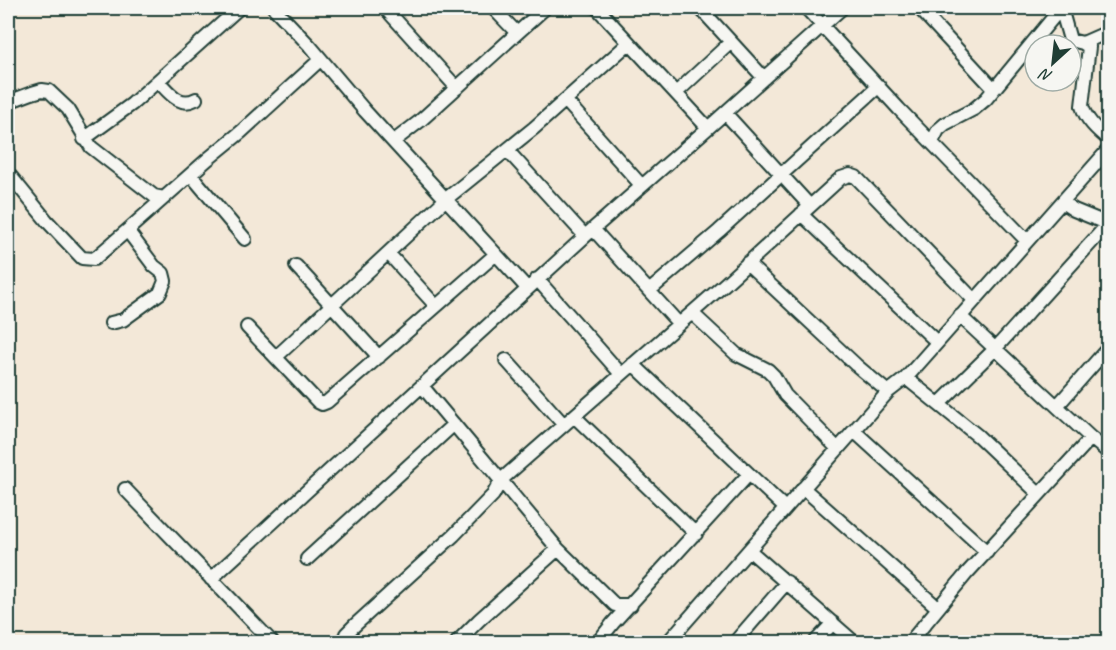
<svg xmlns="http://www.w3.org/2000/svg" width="1116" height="650" font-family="Caveat,sans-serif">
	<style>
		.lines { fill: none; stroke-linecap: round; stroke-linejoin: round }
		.minor-casing { stroke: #1f3d34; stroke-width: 16 }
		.minor { stroke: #f6f6f2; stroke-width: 12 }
	</style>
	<rect width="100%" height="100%" fill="#f3e8d8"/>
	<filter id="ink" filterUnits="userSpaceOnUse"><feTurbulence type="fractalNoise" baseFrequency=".0167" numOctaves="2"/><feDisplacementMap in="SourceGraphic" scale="12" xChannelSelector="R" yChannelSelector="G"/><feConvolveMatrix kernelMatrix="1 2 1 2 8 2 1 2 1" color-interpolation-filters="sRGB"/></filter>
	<g filter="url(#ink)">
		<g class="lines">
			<!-- minor casing -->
			<g class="minor-casing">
				<path id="minor" d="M 274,8 L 309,45 L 365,111 L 527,288
					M 385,8 L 457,88
					M 493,8 L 517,33
					M 597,8 L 708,128
					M 700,8 L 764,78
					M 806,8 L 899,109 L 1027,241
					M 919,8 L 994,89
					M 1061,8 L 1070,40 L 1083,43 L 1089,47 L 1082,106 C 1086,120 1097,130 1108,139
					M 1083,43 L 1108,32
					M 158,81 C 169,92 179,108 196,99
					M 676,93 L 731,42
					M 565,100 L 642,186
					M 8,102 L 32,93 L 42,90 L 49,91 L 68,109 L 91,147 L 154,196 L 164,198
					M 725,113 L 810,206
					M 84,139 L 132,104 L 239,8
					M 394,141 L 420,121 L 545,8
					M 932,142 L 938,130 L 945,124 L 974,109 L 986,99 L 1061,8
					M 507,150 L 585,236
					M 8,173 L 47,221 L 82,258 L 94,259 L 130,228
					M 191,175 L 245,239
					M 1062,202 L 1074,210 L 1108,224
					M 801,214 L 937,342
					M 593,229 L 679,324
					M 388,253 L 436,306
					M 747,263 L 856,365 L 888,392
					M 296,266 L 379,357
					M 537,279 L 621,374
					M 649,291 L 719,231 L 879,86
					M 692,313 L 736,354 L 768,370 L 774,376 L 785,395 L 838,449
					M 960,316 L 1091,438
					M 111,323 L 123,320 L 160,293 L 165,281 L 163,273 L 154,266 L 130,234 L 130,228 L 208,159 L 241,132 L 321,59
					M 247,327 L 318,402 L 322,404 L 327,402 L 496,254
					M 276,357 L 446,199 L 534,128 L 629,43
					M 506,360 L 564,425
					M 633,364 L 785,508
					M 906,378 L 978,436 L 1039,494
					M 422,386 L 558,549 L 615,605 L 631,605
					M 939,404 L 995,349 L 1108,224
					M 1057,406 L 1108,348
					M 574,416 L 696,534
					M 854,431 L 987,552
					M 803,488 L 938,608
					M 125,489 L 272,642
					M 749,550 L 854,642
					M 307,559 L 454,424
					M 211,579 L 593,229 L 708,128 L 842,8
					M 346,642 L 346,634 L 355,625 L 454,535 L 493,495 L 501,480 L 726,283 L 841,178 L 850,175 L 856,177 L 974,300
					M 457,642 L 479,620 L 558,549
					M 598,642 L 613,623 L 749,474
					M 668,642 L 888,392 L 906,378 L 1108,150
					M 735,642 L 787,582
					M 815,642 L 833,623
					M 910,642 L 967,573 L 1091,438 L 1108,452"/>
			</g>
			<!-- minor -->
			<use href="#minor" class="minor"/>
		</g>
	</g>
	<!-- margin -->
	<rect width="1116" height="650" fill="none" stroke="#f6f6f2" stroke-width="30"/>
	<rect x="15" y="15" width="1086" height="620" fill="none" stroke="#1f3d34" stroke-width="2" filter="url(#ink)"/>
	<!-- north arrow -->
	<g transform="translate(1053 63) rotate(207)"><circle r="28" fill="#f6f6f2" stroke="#a0aca6" stroke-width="1.5"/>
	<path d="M0-4.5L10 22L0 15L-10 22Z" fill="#1f3d34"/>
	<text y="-9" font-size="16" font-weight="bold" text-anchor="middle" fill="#1f3d34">N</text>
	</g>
</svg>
